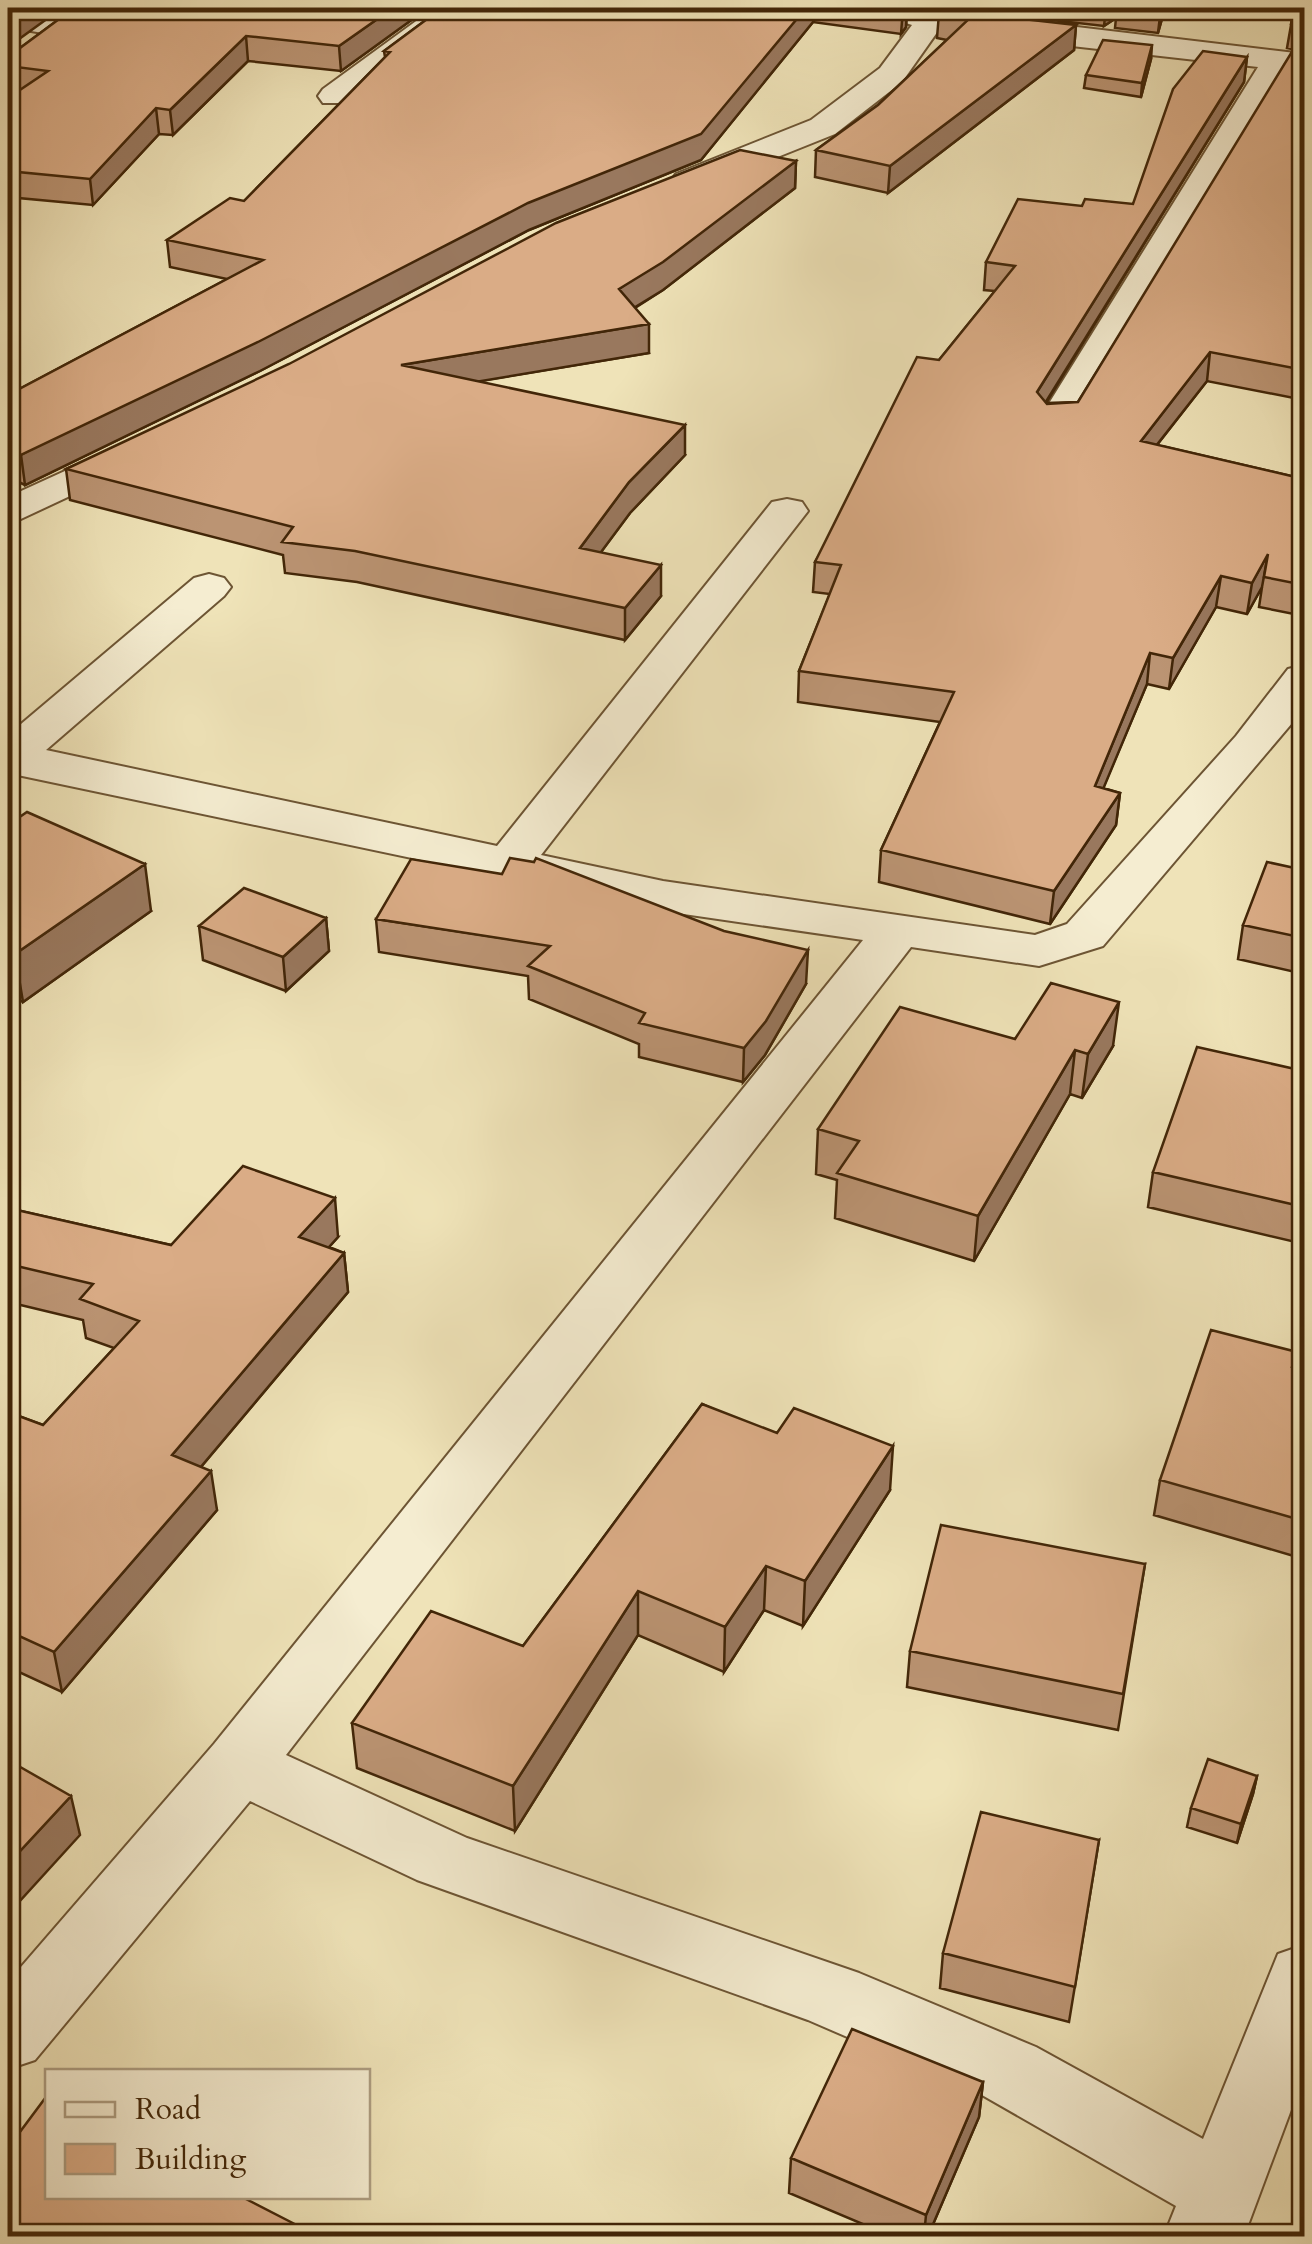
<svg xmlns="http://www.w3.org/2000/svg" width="1312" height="2244" font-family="Cardo,serif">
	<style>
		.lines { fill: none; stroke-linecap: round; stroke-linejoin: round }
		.street-casing { stroke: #6d5534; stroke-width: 4 }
		.street { fill: #f5edd1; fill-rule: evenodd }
		.wall { fill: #bb9473; stroke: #422608; stroke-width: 2.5 }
		.shaded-wall { fill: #99785e; stroke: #422608; stroke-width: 2.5 }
		.building { fill: #daac86; stroke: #422608; stroke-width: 2.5 }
	</style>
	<rect width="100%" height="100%" fill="#efe3b8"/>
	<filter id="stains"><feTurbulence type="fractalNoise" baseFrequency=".002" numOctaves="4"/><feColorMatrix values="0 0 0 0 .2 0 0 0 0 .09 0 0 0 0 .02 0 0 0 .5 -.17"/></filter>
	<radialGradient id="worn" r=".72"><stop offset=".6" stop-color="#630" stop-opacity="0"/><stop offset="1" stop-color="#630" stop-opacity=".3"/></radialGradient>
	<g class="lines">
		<!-- street casing -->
		<g class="street-casing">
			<path id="street" d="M 434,8 L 468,8 L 345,103 L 323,103 L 318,96 L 323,89 Z
				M 874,8 L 918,8 L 1304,54 L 1304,72 L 1287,71 L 1072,429 L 1044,429 L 1038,421 L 1258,67 L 938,31 L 902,82 L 835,134 L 700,188 L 676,188 L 671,181 L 676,174 L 811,120 L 880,68 L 912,25 L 878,14 Z
				M 8,9 L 71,21 L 75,27 L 60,36 L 8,27 Z
				M 135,439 L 149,443 L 155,451 L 149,459 L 8,525 L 8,497 Z
				M 787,499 L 802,502 L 808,511 L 541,855 L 663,881 L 1035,935 L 1067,924 L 1236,736 L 1288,669 L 1304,665 L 1304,709 L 1103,946 L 1039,966 L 911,947 L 286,1755 L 467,1838 L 859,1973 L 1036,2047 L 1203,2139 L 1278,1954 L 1304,1945 L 1304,2075 L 1244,2236 L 1164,2236 L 1176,2206 L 982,2095 L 808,2020 L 417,1880 L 250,1801 L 35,2060 L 8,2069 L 8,1982 L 214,1744 L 863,940 L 663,911 L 8,773 L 8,735 L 194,578 L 209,574 L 224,578 L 231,587 L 224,596 L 46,750 L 497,846 L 772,502 Z"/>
		</g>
		<!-- street -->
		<use href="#street" class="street"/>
	</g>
	<!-- wall -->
	<path class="wall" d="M 74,8 L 428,8 L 341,71 L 248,61 L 173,135 L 159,134 L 93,205 L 8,197 L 8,98 L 16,92 L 8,91 L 8,51 L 16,51 Z
		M 442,8 L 907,8 L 906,27 L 901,34 L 813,22 L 701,160 L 529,230 L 260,371 L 25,485 L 8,477 L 8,395 L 227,279 L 170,267 L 167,240 L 244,201 L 385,57 L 384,51 Z
		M 945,8 L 1165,8 L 1158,33 L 1115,28 L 1116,18 L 1104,26 Z
		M 1294,8 L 1304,8 L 1304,400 L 1207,381 L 1157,445 L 1304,479 L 1304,616 L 1259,607 L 1262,587 L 1247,614 L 1216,607 L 1169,689 L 1147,684 L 1103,788 L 1120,793 L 1116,825 L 1050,924 L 879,882 L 881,850 L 940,722 L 798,702 L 799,671 L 830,594 L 813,592 L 815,562 L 939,360 L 995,291 L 984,290 L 986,262 L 1082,206 L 1133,204 L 1247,57 L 1244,82 L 1046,403 L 1078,402 L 1297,50 L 1287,48 Z
		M 939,13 L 1076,25 L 1074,50 L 888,193 L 815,177 L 816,150 L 878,105 L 947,40 L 937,38 Z
		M 1151,59 L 1141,97 L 1084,88 L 1086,75 Z
		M 796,161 L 795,188 L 663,290 L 635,308 L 649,353 L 479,381 L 685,455 L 630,513 L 601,552 L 661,596 L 625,640 L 357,582 L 285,573 L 283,555 L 70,500 L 66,469 Z
		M 8,825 L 151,911 L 23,1002 L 8,994 Z
		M 1304,870 L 1304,974 L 1238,959 L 1243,925 Z
		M 326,918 L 329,951 L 286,991 L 203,960 L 199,926 Z
		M 376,919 L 806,984 L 765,1055 L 743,1082 L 639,1057 L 639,1044 L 529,999 L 528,976 L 379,952 Z
		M 1015,1039 L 1113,1046 L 1082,1098 L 1070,1094 L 974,1261 L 835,1218 L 837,1180 L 816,1174 L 818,1129 Z
		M 1304,1071 L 1304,1244 L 1148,1207 L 1153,1172 Z
		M 8,1208 L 171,1245 L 338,1237 L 329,1247 L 344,1253 L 348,1292 L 201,1467 L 217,1510 L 62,1692 L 8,1667 L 8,1412 L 43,1425 L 114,1348 L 86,1338 L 83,1320 L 8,1302 Z
		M 1297,1352 L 1294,1368 L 1304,1371 L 1304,1559 L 1154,1515 L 1160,1480 Z
		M 702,1404 L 890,1490 L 803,1626 L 764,1610 L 724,1672 L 638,1635 L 515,1831 L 357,1768 L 352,1723 L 523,1646 Z
		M 1145,1564 L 1118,1730 L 907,1687 L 910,1651 Z
		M 1257,1776 L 1253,1794 L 1237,1843 L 1187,1827 L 1191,1808 Z
		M 1099,1840 L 1069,2022 L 940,1988 L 943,1953 Z
		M 983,2082 L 979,2117 L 928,2236 L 891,2236 L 789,2193 L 791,2158 Z"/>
	<!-- shaded-wall -->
	<path class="shaded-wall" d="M 25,8 L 62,8 L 8,47 L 8,20 Z
		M 393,8 L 428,8 L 341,71 L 339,46 Z
		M 806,8 L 814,8 L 813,22 L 701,160 L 529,230 L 260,371 L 25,485 L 21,455 Z
		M 903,8 L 907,8 L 906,27 L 901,34 Z
		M 1106,8 L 1117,8 L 1116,18 L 1104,26 Z
		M 1161,8 L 1165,8 L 1158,33 Z
		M 1076,25 L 1074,50 L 888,193 L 890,166 Z
		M 246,36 L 248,61 L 173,135 L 170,110 Z
		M 1152,45 L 1151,59 L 1141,97 L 1142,83 Z
		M 1247,57 L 1244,82 L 1034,421 L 1037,392 Z
		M 156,108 L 159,134 L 93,205 L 90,179 Z
		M 796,161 L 795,188 L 663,290 L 619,317 L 619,289 Z
		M 649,324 L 649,353 L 403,394 L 401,365 Z
		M 1210,352 L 1207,381 L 1137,470 L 1141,441 Z
		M 685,425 L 685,455 L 630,513 L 581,579 L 580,548 L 629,482 Z
		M 1268,554 L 1262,587 L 1247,614 L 1252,583 Z
		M 661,565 L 661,596 L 625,640 L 625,608 Z
		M 1221,576 L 1216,607 L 1169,689 L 1173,658 Z
		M 1150,653 L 1147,684 L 1091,818 L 1095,786 Z
		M 1120,793 L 1116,825 L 1050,924 L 1054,891 Z
		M 145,864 L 151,911 L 23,1002 L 15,954 Z
		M 326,918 L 329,951 L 286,991 L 283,957 Z
		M 808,950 L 806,984 L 765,1055 L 743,1082 L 744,1048 Z
		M 1119,1002 L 1113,1046 L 1082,1098 L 1088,1054 Z
		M 1075,1050 L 1070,1094 L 974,1261 L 978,1216 Z
		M 335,1198 L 338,1237 L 303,1276 L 299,1237 Z
		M 344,1253 L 348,1292 L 178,1494 L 172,1455 Z
		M 893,1446 L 890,1490 L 803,1626 L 805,1581 Z
		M 211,1471 L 217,1510 L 62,1692 L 54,1652 Z
		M 766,1566 L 764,1610 L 724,1672 L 725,1627 Z
		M 638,1591 L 638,1635 L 515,1831 L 513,1786 Z
		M 1257,1776 L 1253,1794 L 1237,1843 L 1241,1824 Z
		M 71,1796 L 80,1835 L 8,1914 L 8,1864 Z
		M 983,2082 L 979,2117 L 928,2236 L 924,2236 L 926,2215 Z"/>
	<!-- building -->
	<path class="building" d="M 8,8 L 25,8 L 8,20 Z
		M 74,8 L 393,8 L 339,46 L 246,36 L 170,110 L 156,108 L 90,179 L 8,171 L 8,98 L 48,71 L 8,66 L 8,51 L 16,51 Z
		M 442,8 L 806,8 L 701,134 L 528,203 L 258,342 L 21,455 L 8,450 L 8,395 L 263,260 L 167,240 L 230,198 L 244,201 L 390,52 L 384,51 Z
		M 1294,8 L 1304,8 L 1304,26 L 1291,24 Z
		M 941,10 L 1076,25 L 890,166 L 816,150 L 878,105 L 971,17 L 939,13 Z
		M 1103,40 L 1152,45 L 1142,83 L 1086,75 Z
		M 1293,50 L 1304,50 L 1304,370 L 1210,352 L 1141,441 L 1304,479 L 1304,585 L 1264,577 L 1268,554 L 1252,583 L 1221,576 L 1173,658 L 1150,653 L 1095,786 L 1120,793 L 1054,891 L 881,850 L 954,692 L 799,671 L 841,565 L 815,562 L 917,357 L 939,360 L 1015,266 L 986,262 L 1018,199 L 1082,206 L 1085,199 L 1133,204 L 1173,89 L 1203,51 L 1247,57 L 1037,392 L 1047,404 L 1078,402 Z
		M 740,150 L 796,161 L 663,262 L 619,289 L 649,324 L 401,365 L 685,425 L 629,482 L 580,548 L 661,565 L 625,608 L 355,551 L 282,542 L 293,527 L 66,469 L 289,364 L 556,223 Z
		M 27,812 L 145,864 L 15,954 L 8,951 L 8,825 Z
		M 510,858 L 534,862 L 536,858 L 724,931 L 808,950 L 766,1021 L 744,1048 L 639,1023 L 645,1013 L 528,966 L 550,946 L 376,919 L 411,859 L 502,874 Z
		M 1267,862 L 1304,870 L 1304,938 L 1243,925 Z
		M 244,888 L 326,918 L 283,957 L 199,926 Z
		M 1051,983 L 1119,1002 L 1088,1054 L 1075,1050 L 978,1216 L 837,1173 L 859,1141 L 818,1129 L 900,1007 L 1015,1039 Z
		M 1197,1047 L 1304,1071 L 1304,1207 L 1153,1172 Z
		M 243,1166 L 335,1198 L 299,1237 L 344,1253 L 172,1455 L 211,1471 L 54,1652 L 8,1631 L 8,1412 L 43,1425 L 139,1321 L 80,1299 L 93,1284 L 8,1264 L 8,1208 L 171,1245 Z
		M 1211,1330 L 1297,1352 L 1292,1367 L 1304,1371 L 1304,1521 L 1160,1480 Z
		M 702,1404 L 777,1433 L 794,1408 L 893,1446 L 805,1581 L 766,1566 L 725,1627 L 638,1591 L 513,1786 L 352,1723 L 431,1611 L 523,1646 Z
		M 941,1525 L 1145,1564 L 1123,1694 L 910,1651 Z
		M 1208,1759 L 1257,1776 L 1241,1824 L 1191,1808 Z
		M 8,1760 L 71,1796 L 8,1864 Z
		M 981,1812 L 1099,1840 L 1075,1987 L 943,1953 Z
		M 852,2029 L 983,2082 L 926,2215 L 791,2158 Z
		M 46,2097 L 48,2196 L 240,2196 L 318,2236 L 8,2236 L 8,2148 Z"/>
	<!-- margin -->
	<rect width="1312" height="2244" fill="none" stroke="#efe3b8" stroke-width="40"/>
	<rect x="10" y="10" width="1292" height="2224" fill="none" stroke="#422608" stroke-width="5"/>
	<rect x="20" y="20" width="1272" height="2204" fill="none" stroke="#422608" stroke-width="2.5"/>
	<!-- legend -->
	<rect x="45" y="2069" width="325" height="130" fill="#f5edd1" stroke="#ad9d81" stroke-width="2.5"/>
	<rect x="65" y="2102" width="50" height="15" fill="#f5edd1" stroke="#ad9d81" stroke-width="2.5"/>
	<text x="135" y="2119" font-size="30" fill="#422608">Road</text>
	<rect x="65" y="2144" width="50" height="30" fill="#daac86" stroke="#ad9d81" stroke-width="2.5"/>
	<text x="135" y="2169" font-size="30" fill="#422608">Building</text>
	<rect width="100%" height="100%" filter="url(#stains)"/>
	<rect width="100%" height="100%" fill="url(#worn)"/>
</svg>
